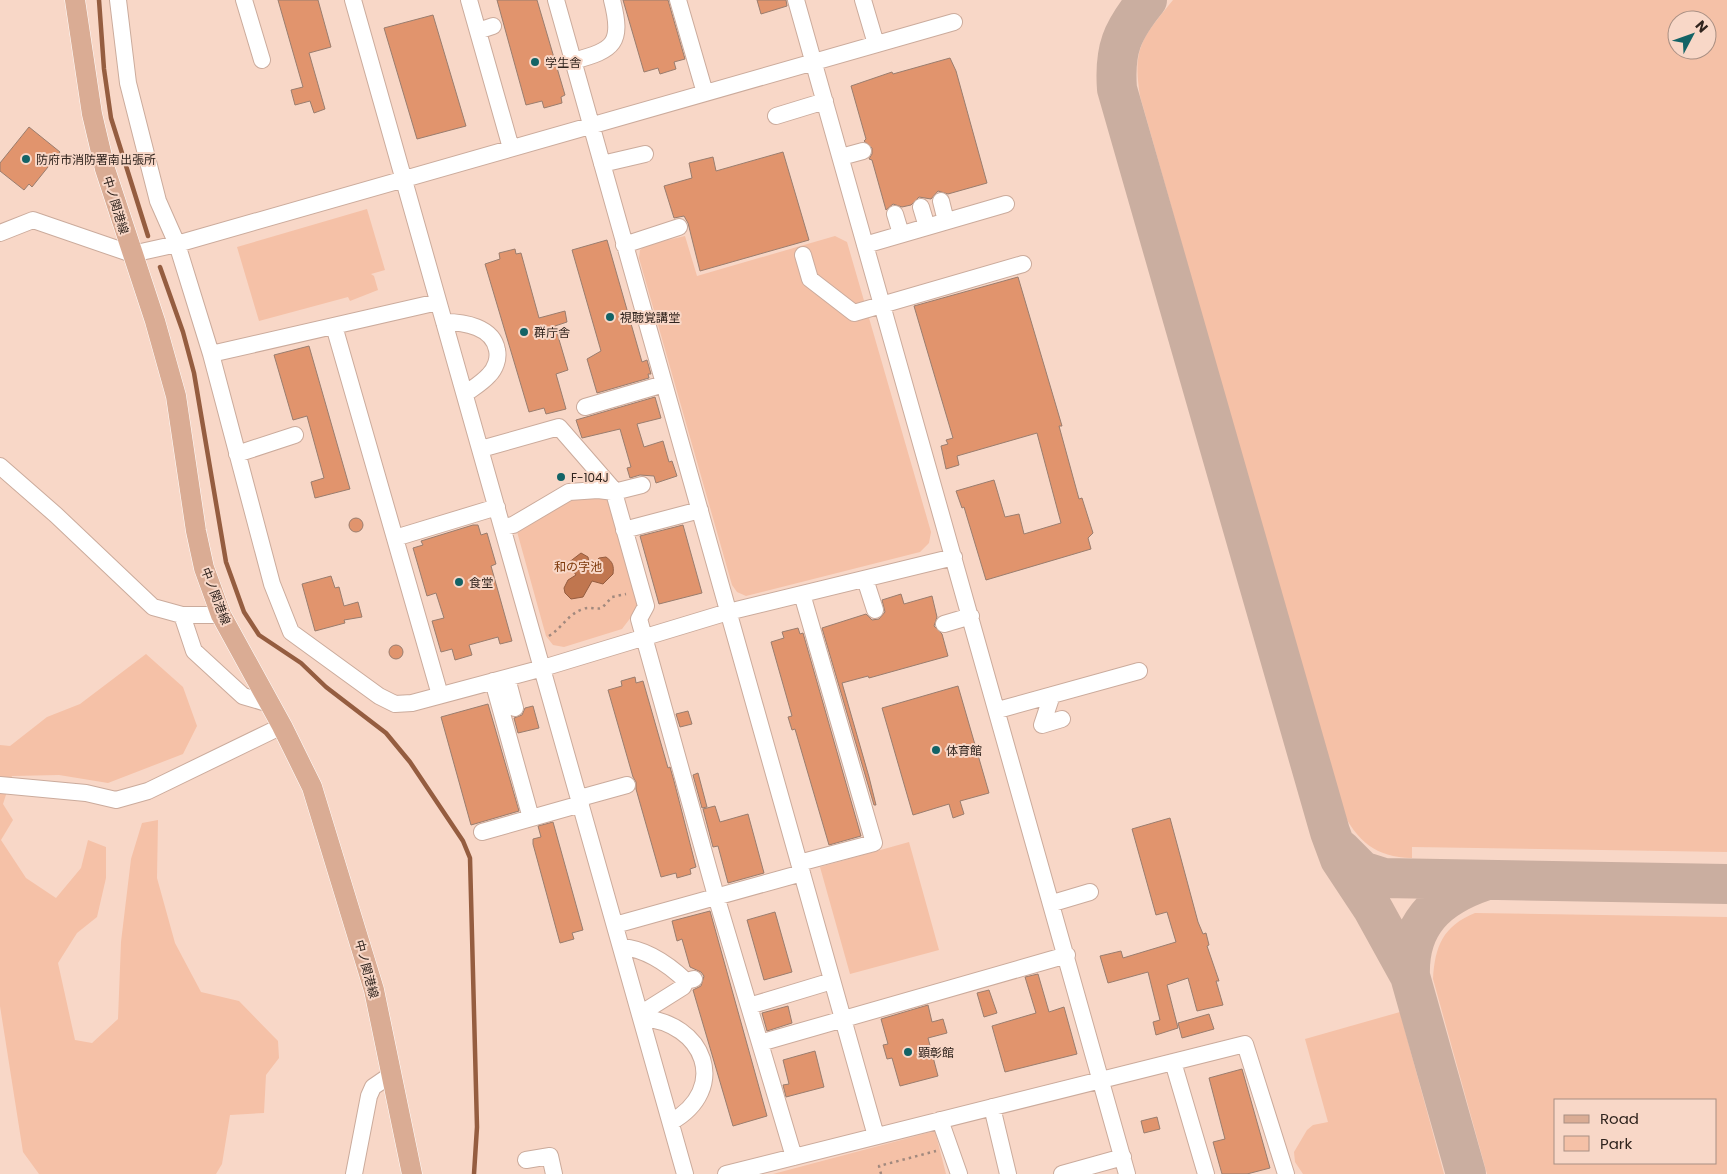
<svg xmlns="http://www.w3.org/2000/svg" width="1727" height="1174" font-family="Poppins,'Noto Sans JP',sans-serif">
	<style>
		.green { fill: #f5c1a7; fill-rule: evenodd }
		.water { fill: #c0764f; stroke: #955d40 }
		.lines { fill: none; stroke-linecap: round; stroke-linejoin: round }
		.stream { stroke: #955d40; stroke-width: 4.5 }
		.taxiway { stroke: #caaea0; stroke-width: 40 }
		.building { fill: #e1946d; stroke: #9a7d6e }
		.minor-casing { stroke: #cbab9c; stroke-width: 18 }
		.major-casing { stroke: #fff; stroke-width: 21 }
		.path { stroke: #a1897e; stroke-width: 2.5; stroke-dasharray: 2.5 4; stroke-linecap: butt }
		.minor { stroke: #fff; stroke-width: 16 }
		.major { stroke: #daac94; stroke-width: 20 }
		.poi-dot { fill: #136366; stroke: #f8d7c7; stroke-width: 2 }
		.labels { text-anchor: middle; dominant-baseline: central; stroke-width: 4; stroke-linejoin: round; paint-order: stroke }
		.poi-label { font-size: 12px; fill: #30241e; stroke: #f8d7c7; text-anchor: start }
		.street-label { font-size: 12px; fill: #30241e; stroke: #f8d7c7 }
		.park-label { font-size: 12px; fill: #7d3809; stroke: #f8d7c7 }
	</style>
	<rect width="100%" height="100%" fill="#f8d7c7"/>
	<!-- green -->
	<path class="green" d="M 1173,0 L 1727,0 L 1727,852 L 1412,847 L 1412,858 C 1375,857 1358,842 1341,809 L 1140,96 C 1132,47 1143,37 1173,0 ZM 1677,20 L 1707,20 L 1707,50 L 1677,50 Z
		M 367,209 L 385,270 L 371,274 L 374,276 L 378,290 L 350,301 L 348,297 L 259,321 L 237,247 Z
		M 685,236 L 697,276 L 835,236 L 847,242 L 931,532 L 929,543 L 920,552 L 746,596 L 737,592 L 732,585 L 639,258 L 640,250 L 646,245 Z
		M 611,495 L 641,604 L 622,629 L 564,647 L 553,645 L 546,636 L 516,528 L 570,497 Z
		M 146,654 L 183,687 L 197,726 L 183,754 L 108,783 L 59,775 L 12,776 L 3,804 L 13,820 L 1,840 L 26,878 L 56,898 L 81,868 L 88,840 L 106,847 L 106,878 L 97,917 L 77,933 L 58,963 L 75,1040 L 92,1043 L 118,1019 L 121,942 L 131,859 L 142,823 L 158,820 L 157,878 L 175,943 L 201,992 L 239,1001 L 278,1041 L 279,1058 L 266,1075 L 264,1113 L 230,1115 L 222,1164 L 216,1174 L 39,1174 L 23,1152 L 0,1006 L 0,745 L 10,746 L 47,717 L 80,704 Z
		M 909,842 L 939,950 L 850,974 L 820,867 Z
		M 1475,913 L 1727,917 L 1727,1174 L 1487,1174 L 1433,979 C 1435,946 1443,926 1475,913 ZM 1556,1100 L 1716,1100 L 1716,1163 L 1556,1163 Z
		M 1400,1012 L 1444,1174 L 1303,1174 L 1295,1162 L 1294,1152 L 1307,1130 L 1313,1125 L 1328,1122 L 1305,1039 Z
		M 935,1131 L 946,1174 L 773,1174 Z"/>
	<!-- water -->
	<path class="water" d="M 581,553 L 588,557 L 590,567 L 599,558 L 606,557 C 613,562 614,566 613,574 L 603,584 L 592,581 L 583,597 L 571,599 L 565,593 L 564,588 L 568,580 L 576,575 L 568,563 Z"/>
	<g class="lines">
		<!-- stream -->
		<path class="stream" d="M 99,0 L 104,69 L 111,118 L 148,236
			M 160,267 L 183,332 L 194,373 L 226,562 L 244,612 L 259,635 L 301,663 L 326,687 L 386,733 L 410,762 L 463,841 L 470,858 L 477,1127 L 474,1174"/>
		<!-- taxiway -->
		<path class="taxiway" d="M 1147,0 C 1122,31 1114,49 1117,89 L 1330,832 L 1340,859 L 1373,909 L 1410,976
			M 1341,850 L 1362,871 L 1384,878 L 1727,884
			M 1466,1174 L 1410,976 C 1408,924 1437,897 1484,881"/>
	</g>
	<!-- building -->
	<path class="building" d="M 278,0 L 318,0 L 331,47 L 309,53 L 325,109 L 314,113 L 310,101 L 295,105 L 291,90 L 303,87 Z
		M 497,0 L 537,0 L 565,95 L 561,97 L 562,103 L 544,108 L 542,101 L 526,105 Z
		M 623,0 L 668,0 L 685,59 L 674,62 L 676,69 L 660,74 L 658,68 L 644,72 Z
		M 757,0 L 786,0 L 787,6 L 761,14 Z
		M 433,15 L 466,126 L 417,139 L 384,28 Z
		M 950,58 L 956,71 L 987,183 L 948,194 L 938,191 L 931,199 L 919,197 L 911,205 L 902,207 L 893,204 L 886,210 L 872,160 L 869,159 L 872,154 L 872,148 L 864,141 L 866,139 L 851,86 L 892,72 L 893,74 Z
		M 29,127 L 60,152 L 32,187 L 29,184 L 24,190 L 0,171 L 0,163 Z
		M 783,152 L 809,240 L 700,271 L 688,223 L 684,216 L 674,218 L 664,186 L 692,178 L 689,163 L 713,157 L 716,171 Z
		M 607,240 L 642,362 L 647,360 L 651,374 L 648,374 L 649,378 L 597,393 L 587,359 L 601,351 L 572,250 Z
		M 515,249 L 516,254 L 521,253 L 539,318 L 565,311 L 567,322 L 555,326 L 568,370 L 556,374 L 566,409 L 546,414 L 544,408 L 529,412 L 485,264 L 500,259 L 499,253 Z
		M 1018,277 L 1062,426 L 1059,426 L 1079,499 L 1082,498 L 1093,533 L 1088,538 L 1091,549 L 986,580 L 964,507 L 962,508 L 956,491 L 994,480 L 1005,517 L 1019,514 L 1024,534 L 1061,523 L 1037,433 L 957,456 L 959,465 L 946,469 L 941,446 L 948,444 L 946,440 L 953,438 L 914,306 Z
		M 309,346 L 350,489 L 315,498 L 311,482 L 324,478 L 307,416 L 293,420 L 274,355 Z
		M 655,397 L 661,418 L 637,424 L 644,447 L 663,441 L 669,462 L 672,461 L 677,476 L 656,483 L 654,476 L 640,475 L 630,478 L 627,468 L 631,467 L 620,429 L 582,438 L 576,420 Z
		M349 525a7 7 0 1 1 14 0a7 7 0 1 1-14 0Z
		M 473,525 L 478,525 L 481,535 L 487,533 L 496,564 L 491,566 L 512,641 L 500,644 L 498,637 L 469,645 L 472,655 L 455,660 L 452,649 L 441,652 L 432,621 L 444,618 L 436,593 L 427,596 L 413,548 L 423,545 L 421,541 Z
		M 683,525 L 702,593 L 659,604 L 640,536 Z
		M 331,576 L 335,588 L 339,587 L 344,606 L 358,602 L 362,617 L 344,620 L 345,623 L 315,631 L 302,584 Z
		M 901,594 L 904,604 L 932,596 L 937,617 L 934,626 L 942,634 L 948,656 L 869,678 L 868,676 L 842,683 L 869,777 L 876,805 L 874,805 L 822,628 L 866,614 L 872,620 L 879,619 L 885,612 L 882,600 Z
		M 798,628 L 800,634 L 803,633 L 861,836 L 829,845 L 795,729 L 792,730 L 788,717 L 792,716 L 771,642 L 784,638 L 782,632 Z
		M389 652a7 7 0 1 1 14 0a7 7 0 1 1-14 0Z
		M 635,677 L 636,683 L 643,681 L 668,768 L 670,767 L 674,781 L 696,867 L 690,869 L 691,874 L 677,878 L 676,873 L 661,877 L 636,789 L 636,782 L 633,777 L 608,690 L 622,686 L 621,681 Z
		M 958,686 L 989,793 L 960,801 L 964,814 L 953,818 L 949,804 L 913,815 L 882,708 Z
		M 488,704 L 519,811 L 471,825 L 441,717 Z
		M 533,706 L 539,728 L 518,733 L 514,718 L 522,715 L 525,708 Z
		M 688,711 L 692,724 L 680,727 L 676,714 Z
		M 698,773 L 707,807 L 702,808 L 693,775 Z
		M 715,806 L 720,822 L 748,814 L 764,873 L 728,883 L 718,846 L 713,847 L 703,809 Z
		M 1170,818 L 1198,922 L 1203,934 L 1206,933 L 1209,945 L 1207,946 L 1219,981 L 1216,981 L 1223,1005 L 1197,1011 L 1188,978 L 1167,985 L 1178,1028 L 1156,1035 L 1153,1022 L 1160,1020 L 1148,972 L 1108,983 L 1100,956 L 1121,951 L 1123,958 L 1176,942 L 1167,912 L 1156,915 L 1132,829 Z
		M 553,822 L 583,930 L 572,933 L 574,939 L 560,943 L 533,844 L 533,839 L 541,837 L 538,826 Z
		M 710,911 L 767,1116 L 733,1126 L 693,990 L 701,986 L 704,976 L 701,972 L 690,967 L 682,939 L 677,941 L 672,921 Z
		M 775,912 L 792,972 L 764,980 L 747,920 Z
		M 1038,974 L 1049,1012 L 1064,1007 L 1077,1054 L 1005,1072 L 992,1026 L 1036,1013 L 1025,977 Z
		M 989,990 L 997,1013 L 984,1017 L 977,993 Z
		M 928,1005 L 932,1022 L 943,1019 L 947,1033 L 928,1038 L 938,1076 L 900,1086 L 892,1058 L 887,1059 L 883,1045 L 888,1044 L 881,1019 Z
		M 788,1006 L 792,1023 L 767,1031 L 762,1013 Z
		M 1209,1014 L 1214,1029 L 1182,1038 L 1178,1023 Z
		M 815,1051 L 824,1087 L 786,1097 L 783,1085 L 789,1084 L 783,1060 Z
		M 1242,1069 L 1270,1168 L 1247,1174 L 1222,1174 L 1213,1142 L 1225,1139 L 1209,1078 Z
		M 1157,1117 L 1160,1129 L 1144,1133 L 1141,1121 Z"/>
	<g class="lines">
		<!-- minor casing -->
		<g class="minor-casing">
			<path id="minor" d="M 118,0 L 128,83 L 158,201 L 177,244 L 211,354 L 272,584 L 291,632 L 379,696 L 395,704 L 412,703 L 543,668 L 728,612 L 954,557
				M 244,0 L 262,60
				M 353,0 L 685,1174
				M 469,0 L 511,148
				M 556,0 L 876,1136
				M 678,0 L 705,93
				M 796,0 L 1127,1174
				M 863,0 L 876,44
				M 478,31 L 493,26
				M 573,61 C 615,50 623,43 612,0
				M 776,116 L 825,101
				M 841,157 L 863,151
				M 602,164 L 645,154
				M 941,201 L 946,221
				M 921,207 L 927,227
				M 895,214 L 901,234
				M 0,233 L 33,220 L 132,254 L 177,244 L 954,22
				M 624,245 L 679,227
				M 865,245 L 1006,204
				M 803,255 L 810,279 L 854,313 L 1023,264
				M 444,322 C 465,322 493,327 497,350 C 499,359 495,369 489,375 C 482,383 473,388 465,394
				M 334,326 L 440,695
				M 211,354 L 438,302
				M 585,407 L 664,384
				M 481,449 L 559,427 L 613,489 L 646,606 L 639,619 L 716,896 L 794,1157
				M 237,454 L 295,435
				M 0,466 L 56,515 L 153,607 L 182,615 L 221,615
				M 503,527 L 513,525 L 569,492 L 598,490 L 614,492 L 642,485
				M 624,530 L 700,510
				M 395,538 L 497,507
				M 865,579 L 875,610
				M 182,615 L 194,651 L 243,696 L 270,704
				M 944,624 L 971,616
				M 507,678 L 515,708
				M 493,681 L 531,818
				M 1052,695 L 1042,725 L 1062,719
				M 998,710 L 1139,671
				M 0,785 L 86,793 L 116,800 L 148,791 L 282,726
				M 580,798 L 627,785
				M 482,832 L 581,804
				M 799,863 L 874,843 L 802,594
				M 1053,903 L 1090,892
				M 615,925 L 802,873
				M 622,947 C 647,949 668,964 686,981 L 694,979
				M 749,1006 L 832,981
				M 640,1014 L 683,987 L 686,981
				M 641,1018 C 705,1022 730,1089 671,1122
				M 760,1043 L 1067,955
				M 1173,1062 L 1206,1174
				M 992,1107 L 1008,1174
				M 940,1120 L 959,1174
				M 526,1160 L 550,1156 L 554,1174
				M 354,1174 L 369,1096 L 373,1087 L 392,1074
				M 726,1174 L 1245,1044 L 1286,1174
				M 1062,1174 L 1123,1157"/>
		</g>
		<!-- major casing -->
		<g class="major-casing">
			<path id="major" d="M 75,0 L 92,114 L 105,169 L 155,321 L 176,396 L 196,531 L 204,568 L 221,615 L 282,726 L 312,787 L 374,990 L 412,1174"/>
		</g>
		<!-- path -->
		<path class="path" d="M 549,636 C 562,628 568,614 583,609 C 590,606 595,610 602,608 L 612,597 L 626,594
			M 881,1174 L 879,1166 L 936,1151"/>
		<!-- minor -->
		<use href="#minor" class="minor"/>
		<!-- major -->
		<use href="#major" class="major"/>
	</g>
	<!-- markers -->
	<g class="poi-dot">
		<circle cx="535" cy="62" r="5"/>
		<circle cx="26" cy="159" r="5"/>
		<circle cx="610" cy="317" r="5"/>
		<circle cx="524" cy="332" r="5"/>
		<circle cx="561" cy="477" r="5"/>
		<circle cx="459" cy="582" r="5"/>
		<circle cx="936" cy="750" r="5"/>
		<circle cx="908" cy="1052" r="5"/>
	</g>
	<g class="labels">
		<!-- poi labels -->
		<g class="poi-label">
			<text x="545" y="62">学生舎</text>
			<text x="36" y="159">防府市消防署南出張所</text>
			<text x="620" y="317">視聴覚講堂</text>
			<text x="534" y="332">群庁舎</text>
			<text x="571" y="477">F-104J</text>
			<text x="469" y="582">食堂</text>
			<text x="946" y="750">体育館</text>
			<text x="918" y="1052">顕彰館</text>
		</g>
		<!-- street labels -->
		<g class="street-label">
			<text transform="translate(116 205) rotate(73)">中ノ関港線</text>
			<text transform="translate(216 596) rotate(69)">中ノ関港線</text>
			<text transform="translate(367 969) rotate(75)">中ノ関港線</text>
		</g>
		<!-- park labels -->
		<g class="park-label">
			<text x="578" y="566">和の字池</text>
		</g>
	</g>
	<!-- legend -->
	<rect x="1554" y="1099" width="162" height="65" fill="#f8d7c7" stroke="#a88f83"/>
	<rect x="1564" y="1115" width="25" height="8" fill="#daac94" stroke="#a88f83"/>
	<text x="1600" y="1124" font-size="15" fill="#30241e">Road</text>
	<rect x="1564" y="1136" width="25" height="15" fill="#f5c1a7" stroke="#a88f83"/>
	<text x="1600" y="1149" font-size="15" fill="#30241e">Park</text>
	<!-- north arrow -->
	<g transform="translate(1692 35) rotate(49)"><circle r="24" fill="#f8d7c7" stroke="#a88f83"/>
	<path d="M0-4L9 19L0 12L-9 19Z" fill="#136366"/>
	<text y="-8" font-size="14" font-weight="bold" text-anchor="middle" fill="#30241e">N</text>
	</g>
</svg>
